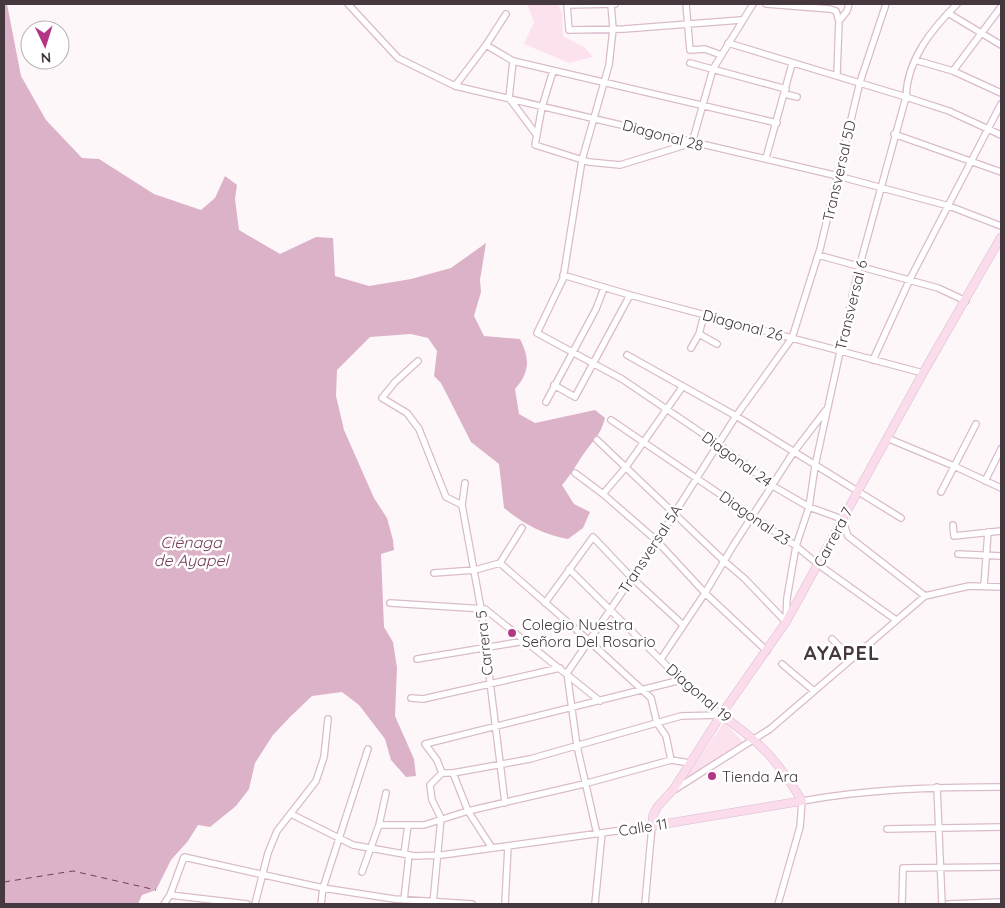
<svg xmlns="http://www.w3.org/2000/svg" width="1005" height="908" font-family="Quicksand,sans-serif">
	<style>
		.green { fill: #fce2ef }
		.water { fill: #dcb2c8 }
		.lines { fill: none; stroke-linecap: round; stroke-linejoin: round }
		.ferry { stroke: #733d5c; stroke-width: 1; stroke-dasharray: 6 5; stroke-linecap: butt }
		.street-casing { stroke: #dabbcb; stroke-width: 8 }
		.secondary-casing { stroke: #dabbcb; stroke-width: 9 }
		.street { stroke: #fff; stroke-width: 5.5 }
		.secondary { stroke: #fadced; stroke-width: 8 }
		.poi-dot { fill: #b33685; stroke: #fff; stroke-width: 2 }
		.labels { text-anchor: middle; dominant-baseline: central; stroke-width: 5; stroke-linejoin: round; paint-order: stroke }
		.street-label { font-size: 15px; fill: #45393f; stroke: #fff }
		.poi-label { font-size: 15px; fill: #45393f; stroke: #fff; text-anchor: start }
		.water-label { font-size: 16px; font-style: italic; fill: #733d5c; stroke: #fff }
		.district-label { font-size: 20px; font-weight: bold; letter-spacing: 1px; fill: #45393f; stroke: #fff }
	</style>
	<rect width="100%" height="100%" fill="#fef7fa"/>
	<!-- green -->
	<path class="green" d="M 527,4 L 558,4 L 562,13 L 563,36 L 584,47 L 593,57 L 569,63 L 524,44 L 534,22 Z
		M 724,722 L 743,742 L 689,778 L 687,776 Z"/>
	<!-- water -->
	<path class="water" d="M 4,4 L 7,4 L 21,76 L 46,120 L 82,158 L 99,159 L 154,194 L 201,210 L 215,198 L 225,176 L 237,185 L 235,199 L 239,230 L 280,254 L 316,237 L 333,238 L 335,276 L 369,286 L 411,279 L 451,268 L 486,243 L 480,280 L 481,292 L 474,316 L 484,336 L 520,339 C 530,359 530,372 515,389 L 519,414 L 535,423 L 595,410 L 605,418 C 600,436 595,438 585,452 C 577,463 571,475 562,485 L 574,504 L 590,512 L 583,528 L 568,539 C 542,534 524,524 504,508 L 499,464 L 471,442 L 441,383 L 434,376 L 437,351 L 428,338 L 411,334 L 370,337 L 337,370 L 336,396 L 344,430 L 374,498 L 387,518 L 393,540 L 394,550 L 381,554 L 384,627 L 393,642 L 397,668 L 395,716 L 414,759 L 416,776 L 406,777 L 391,760 L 385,739 L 359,705 L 342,692 L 312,696 L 290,717 L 273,735 L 255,763 L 249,789 L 236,806 L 210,827 L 198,825 L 188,841 L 171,860 L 156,890 L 142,895 L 138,904 L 4,904 Z"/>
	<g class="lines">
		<!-- ferry -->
		<path class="ferry" d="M 4,882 L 73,871 L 156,890"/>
		<!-- street casing -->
		<g class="street-casing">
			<path id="street" d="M 348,4 L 398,58 L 455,86 L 838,176 L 949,206 L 1001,226
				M 611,4 L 613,29 L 609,65 L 582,160 L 563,279 L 537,333 L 622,379 L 718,444 L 773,486 L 809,507 L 842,519 L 848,536 L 925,596
				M 615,4 L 567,5 L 569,30 L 624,29 L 741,20
				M 686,4 L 690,50 L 705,49 L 721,55
				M 766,4 L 830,9 L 836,11 L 839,21
				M 948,13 L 1001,45
				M 728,43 L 906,97 L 949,111 L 1001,135
				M 486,45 L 513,61 L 777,123
				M 915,60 L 953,71 L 1001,93
				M 690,63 L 786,89
				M 553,71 L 542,107 L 535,145 L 589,162 L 620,165 L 692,143 L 713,69 L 753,4
				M 953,71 L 1001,7
				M 837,74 L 839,21 L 847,11 L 849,4
				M 455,86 L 486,45 L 506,14
				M 785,94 L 797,97
				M 509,98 L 536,134
				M 509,98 L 513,61
				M 894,134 L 1001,172
				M 766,158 L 792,64
				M 818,255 L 938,288 L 966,301
				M 563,275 L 630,295 L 923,373
				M 699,334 L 717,344
				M 691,348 L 699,334 L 704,315
				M 627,355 L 736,416 L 901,518
				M 873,360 L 910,279 L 1001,104
				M 418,361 L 395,382 L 382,398 L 407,413 L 419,429 L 446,497 L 462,505
				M 554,385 L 575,397 L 630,295
				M 546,402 L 596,309 L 604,288
				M 611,420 L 796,546 L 819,565 L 896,620
				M 887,438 L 954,466 L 1001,488
				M 597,440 L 724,561 L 745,579 L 786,622
				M 575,473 L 603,494 L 657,541 L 705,593 L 767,651
				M 985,481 L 1001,449
				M 465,483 L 462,505 L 481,609 L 505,803
				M 941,492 L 976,424
				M 603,494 L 626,467 L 683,386
				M 953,525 L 954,536 L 1001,531
				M 958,554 L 1001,556
				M 500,563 L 588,640 L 651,698 L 657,723 L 666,736 L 671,760
				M 500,563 L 522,528
				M 569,569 L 681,680 L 721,715
				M 434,573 L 475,570 L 500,563
				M 984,586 L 988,532
				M 390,603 L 485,609 L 600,701
				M 545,603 L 593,537 L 631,577 L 682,624
				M 786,619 L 787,598 L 796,546 L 809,507 L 815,466 L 840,352 L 857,275 L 906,97 C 907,59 932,29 957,4
				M 832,639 L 851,658
				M 417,659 L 525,641
				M 661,659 L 705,593 L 733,546 L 793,453 L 826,410
				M 782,664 L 814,691
				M 411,698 L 423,699 L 560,668
				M 442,773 L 437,760 L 425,744 L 681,680
				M 453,773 L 468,811 L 492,848
				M 937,787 L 942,904
				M 674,790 L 770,729 L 925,596 L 969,586 L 1001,587
				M 291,814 L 353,845 L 415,856 L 442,855 L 652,826 L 645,904
				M 379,825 L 424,825 L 468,811 L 584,784 L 671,760 L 690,763
				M 887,829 L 1001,827
				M 597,834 L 577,746 L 567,673 L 657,541 L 736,416 L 792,338 L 820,249 L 860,82 L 886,4
				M 404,854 L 408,825
				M 362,872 L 379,825 L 386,793
				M 170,895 L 247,904
				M 404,900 L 409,855
				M 164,904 L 170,895 L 184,857 L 323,888 L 394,899 L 472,904
				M 255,904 L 268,853 L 277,831 L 316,781 L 324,757 L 328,719
				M 321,904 L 323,888 L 368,749
				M 433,904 L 441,818 L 432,800 L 430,785 L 442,773 L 453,773 L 530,759 L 681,716 L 721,715
				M 505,904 L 508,846
				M 595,904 L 602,833
				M 778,904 L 800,827 L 802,801 C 868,789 934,787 1001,787
				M 902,904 L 903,868 L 1001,867
				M 948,904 L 1001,902"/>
		</g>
		<!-- secondary casing -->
		<g class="secondary-casing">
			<path id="secondary" d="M 721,715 C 761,743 776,758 802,801 L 652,826 L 653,815 L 658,806 L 673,790 L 721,715 L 786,622 L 923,373 L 1001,237"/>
		</g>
		<!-- street -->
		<use href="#street" class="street"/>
		<!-- secondary -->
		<use href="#secondary" class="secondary"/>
	</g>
	<!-- markers -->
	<g class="poi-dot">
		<circle cx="512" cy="633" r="5"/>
		<circle cx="712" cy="776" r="5"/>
	</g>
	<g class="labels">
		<!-- street labels -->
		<g class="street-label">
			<text transform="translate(663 135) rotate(15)">Diagonal 28</text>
			<text transform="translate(839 171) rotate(-77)">Transversal 5D</text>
			<text transform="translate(851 305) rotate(-76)">Transversal 6</text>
			<text transform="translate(743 325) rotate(15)">Diagonal 26</text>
			<text transform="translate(737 459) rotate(36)">Diagonal 24</text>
			<text transform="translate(755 518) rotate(35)">Diagonal 23</text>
			<text transform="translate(833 537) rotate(-62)">Carrera 7</text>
			<text transform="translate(650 549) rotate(-57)">Transversal 5A</text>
			<text transform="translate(484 643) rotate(-96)">Carrera 5</text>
			<text transform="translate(699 693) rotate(41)">Diagonal 19</text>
			<text transform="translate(643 827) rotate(-9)">Calle 11</text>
		</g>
		<!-- poi labels -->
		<g class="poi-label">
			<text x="522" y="624">Colegio Nuestra<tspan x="522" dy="17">Señora Del Rosario</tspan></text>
			<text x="722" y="776">Tienda Ara</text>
		</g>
		<!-- water labels -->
		<g class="water-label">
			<text x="191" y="542">Ciénaga<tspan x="191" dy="18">de Ayapel</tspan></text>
		</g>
		<!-- district labels -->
		<g class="district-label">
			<text x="842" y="652">AYAPEL</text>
		</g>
	</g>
	<!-- border -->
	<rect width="1005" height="908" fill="none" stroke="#45393f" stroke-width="10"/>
	<!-- north arrow -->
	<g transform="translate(45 45) rotate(176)"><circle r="24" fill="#ffffff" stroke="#b5b0b2"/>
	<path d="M0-4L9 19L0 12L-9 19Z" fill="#b33685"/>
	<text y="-8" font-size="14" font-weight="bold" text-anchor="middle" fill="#45393f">N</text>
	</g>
</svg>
